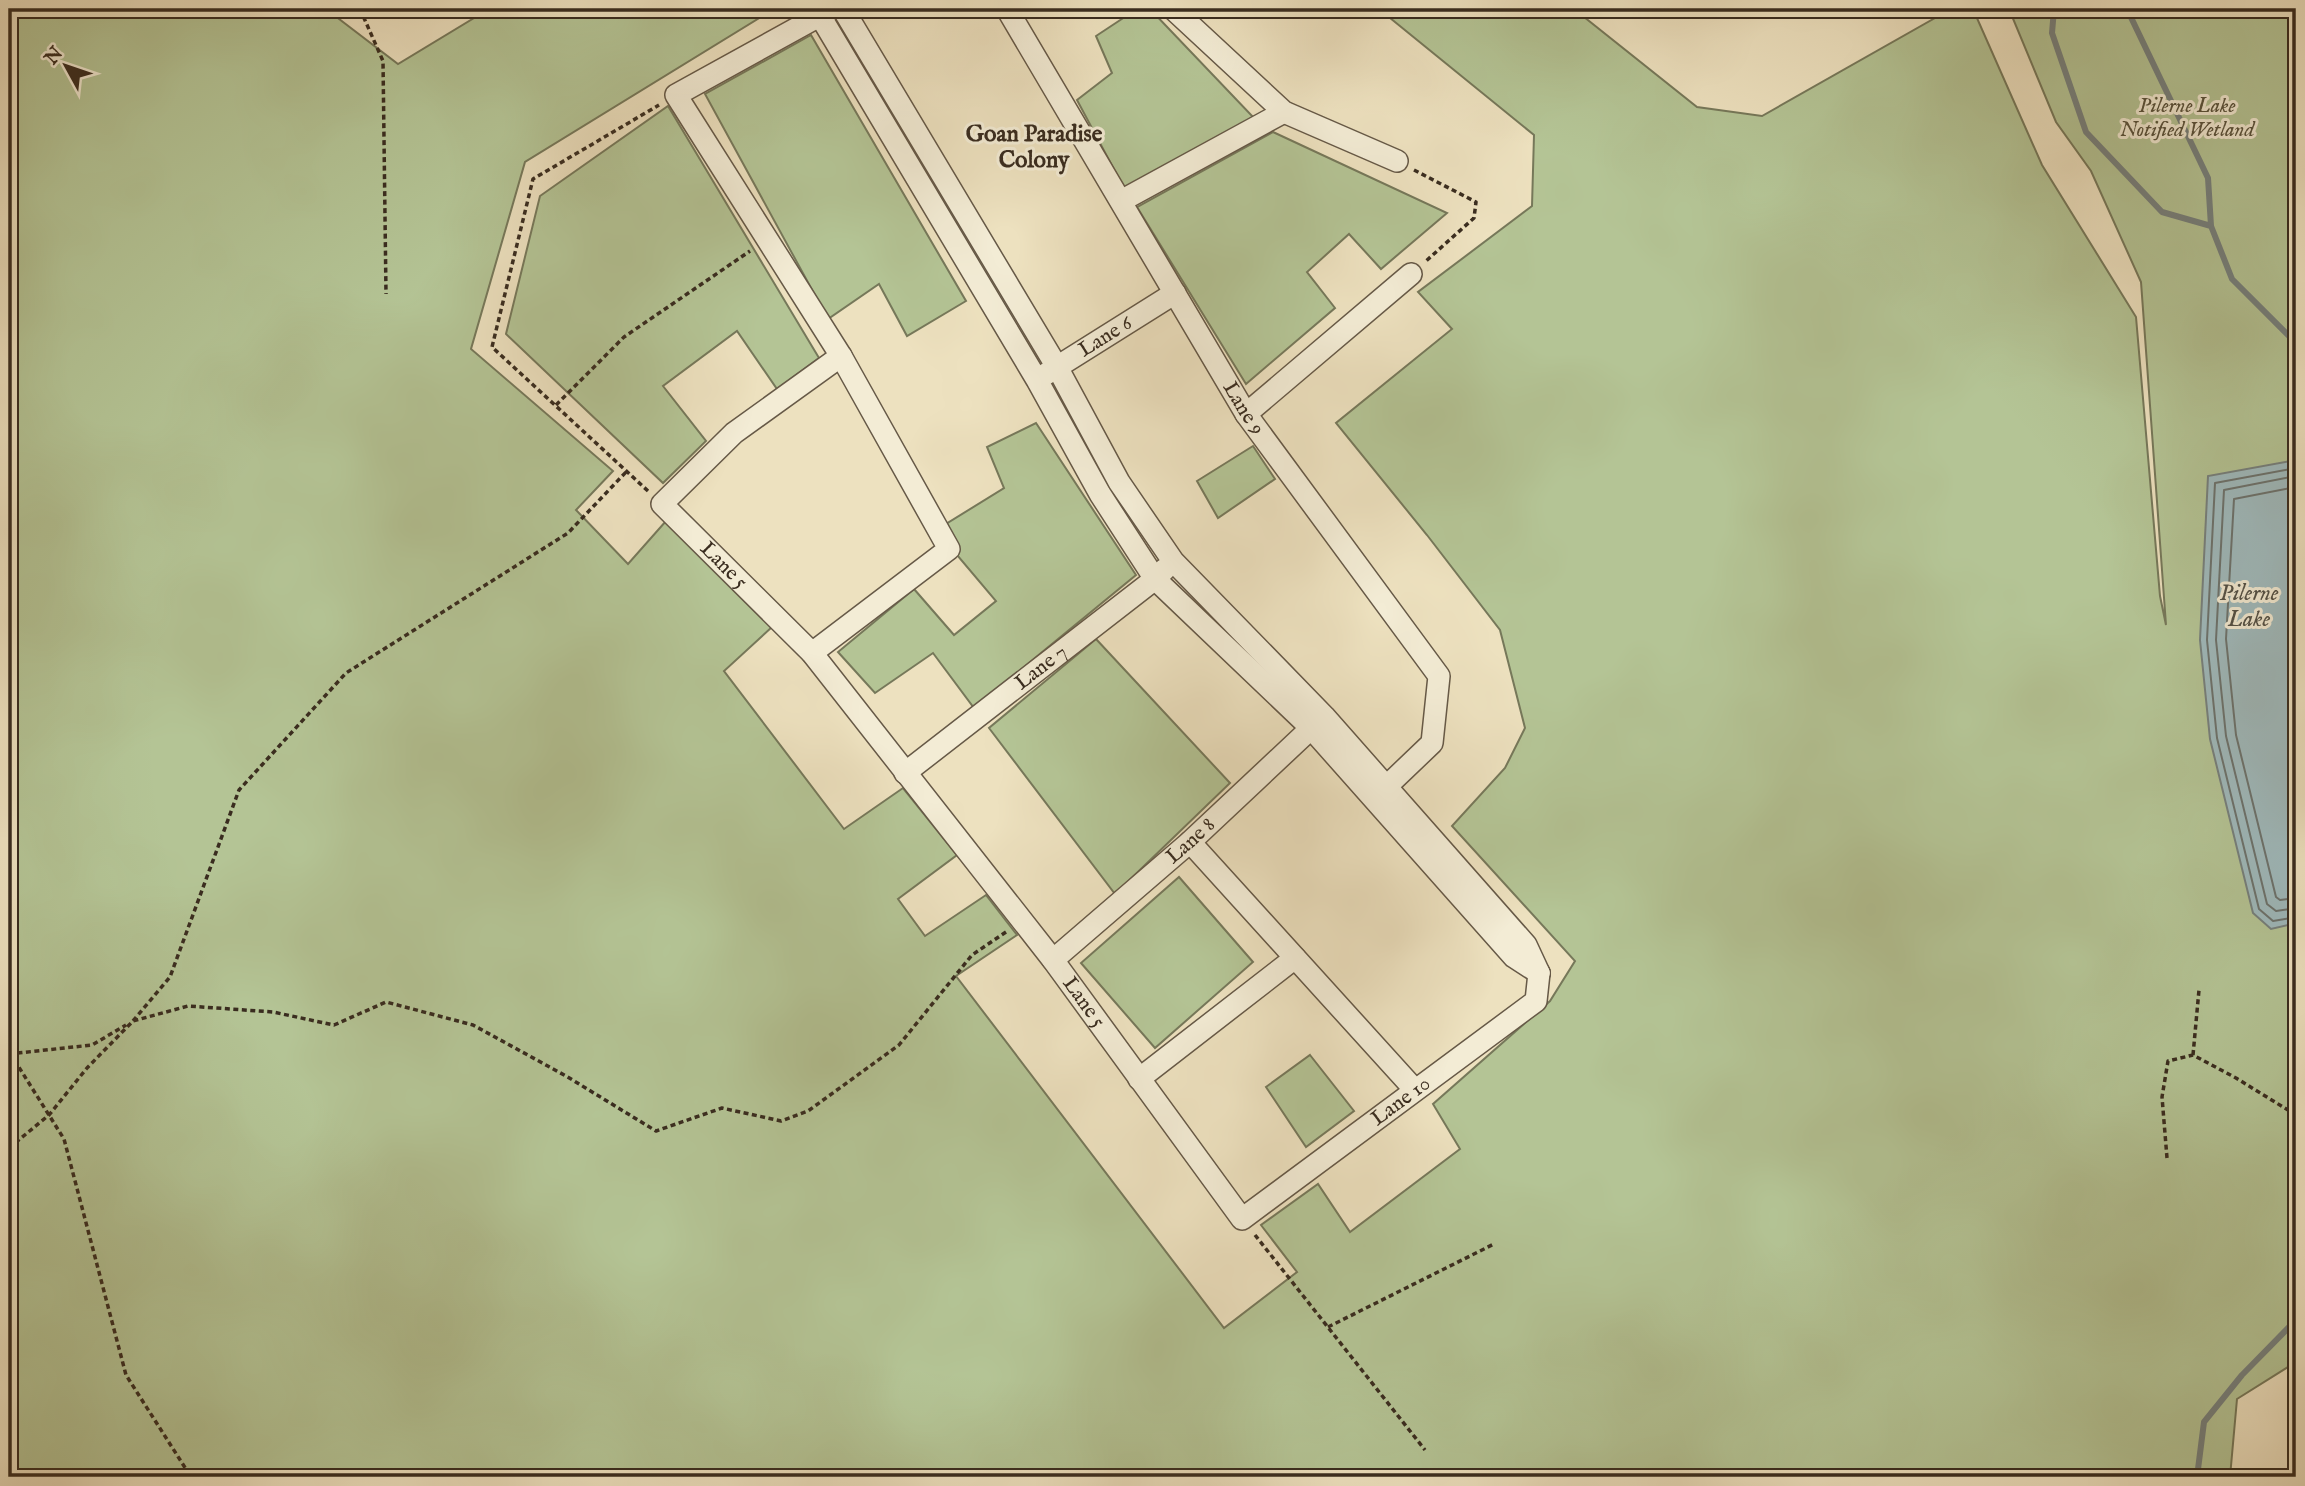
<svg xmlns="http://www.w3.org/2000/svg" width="2305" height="1486" font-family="'IM FELL English',serif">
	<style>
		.green { fill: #b4c495; stroke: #76785a; stroke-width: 2 }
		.water { fill: #9fbabd; stroke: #76817e; stroke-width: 2 }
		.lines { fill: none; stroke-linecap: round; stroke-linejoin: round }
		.shore { stroke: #6c736e; stroke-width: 2 }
		.stream { stroke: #76817e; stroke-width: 6 }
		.minor-casing { stroke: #665947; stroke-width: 24 }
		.path { stroke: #392c1f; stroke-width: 3.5; stroke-dasharray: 5 3.5; stroke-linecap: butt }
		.minor { stroke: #f3ecd5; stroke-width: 21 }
		.labels { text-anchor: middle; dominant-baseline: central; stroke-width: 6; stroke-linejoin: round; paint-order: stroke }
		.park-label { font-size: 21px; font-style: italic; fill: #58523c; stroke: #f3ecd5 }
		.street-label { font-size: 21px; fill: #392c1f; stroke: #f3ecd5 }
		.neighbourhood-label { font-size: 23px; font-weight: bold; fill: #392c1f; stroke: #f3ecd5 }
		.water-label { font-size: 23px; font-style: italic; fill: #525046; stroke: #f3ecd5 }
	</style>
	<rect width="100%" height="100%" fill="#ede1bf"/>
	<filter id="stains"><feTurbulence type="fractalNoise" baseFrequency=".00286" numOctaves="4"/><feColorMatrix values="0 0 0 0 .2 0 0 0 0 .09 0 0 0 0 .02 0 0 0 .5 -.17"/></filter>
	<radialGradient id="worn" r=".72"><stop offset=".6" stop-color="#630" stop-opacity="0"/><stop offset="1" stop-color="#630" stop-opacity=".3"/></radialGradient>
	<!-- green -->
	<path class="green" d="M 9,9 L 326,9 L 398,64 L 489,9 L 774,9 L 525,162 L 471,349 L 613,471 L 576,510 L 628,564 L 666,521 L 772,627 L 724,671 L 844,829 L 903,788 L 957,855 L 898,899 L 925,936 L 986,895 L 1017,935 L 956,976 L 1224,1328 L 1297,1272 L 1261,1225 L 1318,1184 L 1350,1232 L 1460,1149 L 1433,1104 L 1550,1001 L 1575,961 L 1452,826 L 1505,768 L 1525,728 L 1500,630 L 1427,535 L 1336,423 L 1452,329 L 1418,292 L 1532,206 L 1534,135 L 1379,9 L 1574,9 L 1697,107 L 1762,116 L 1951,9 L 1973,9 L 2042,165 L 2136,317 L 2160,596 L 2166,625 L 2141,282 L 2091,171 L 2056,122 L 2009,9 L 2296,9 L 2296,1362 L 2237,1399 L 2230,1477 L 9,1477 Z
		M 1137,9 L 1150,9 L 1254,118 L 1125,190 L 1077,100 L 1112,73 L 1096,36 Z
		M 811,35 L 966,301 L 907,336 L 879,284 L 828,319 L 705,94 Z
		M 668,106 L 819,358 L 777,389 L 737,331 L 663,386 L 706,441 L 663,483 L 506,334 L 540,196 Z
		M 1273,132 L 1447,213 L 1381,269 L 1349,234 L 1307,272 L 1335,308 L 1246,384 L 1137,207 Z
		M 1036,423 L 1136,575 L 974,708 L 933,653 L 875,693 L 838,652 L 914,589 L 954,635 L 996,601 L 957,555 L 946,524 L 1004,488 L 987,447 Z
		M 1253,446 L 1275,479 L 1218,518 L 1197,481 Z
		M 1096,639 L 1230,783 L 1115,894 L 989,728 Z
		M 1179,877 L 1253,962 L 1155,1048 L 1081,963 Z
		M 1310,1055 L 1354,1111 L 1306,1147 L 1266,1087 Z"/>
	<!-- water -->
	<path class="water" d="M 2296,460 L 2296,923 L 2271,929 L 2253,913 L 2210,739 L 2200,640 L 2208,476 Z"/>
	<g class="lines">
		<!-- shore -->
		<path class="shore" d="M 2296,468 L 2215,483 L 2207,640 L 2217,738 L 2259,909 L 2273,921 L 2296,917
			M 2296,476 L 2224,490 L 2216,640 L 2226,736 L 2267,904 L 2276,911 L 2296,908
			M 2296,487 L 2234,499 L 2226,639 L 2236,735 L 2276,897 L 2280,900 L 2296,898"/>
		<!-- stream -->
		<path class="stream" d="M 2054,9 L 2052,33 L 2086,132 L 2162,212 L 2211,226 L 2232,279 L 2296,343
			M 2127,9 L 2208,178 L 2211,226
			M 2197,1477 L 2204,1422 L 2242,1375 L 2296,1320"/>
		<!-- minor casing -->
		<g class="minor-casing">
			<g id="minor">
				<path d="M 816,9 L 1037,380 L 1100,494 L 1155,579 L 1310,727 L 1514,957 L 1539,973"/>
				<path d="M 843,9 L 1057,367 L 1119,482 L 1173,561 L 1324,716 L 1526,945 L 1539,973"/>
				<path id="s1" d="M 1007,9 L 1246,414 L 1439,676 L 1432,743 L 1386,787"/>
				<path d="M 1173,9 L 1284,112 L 1397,161"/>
				<path d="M 1121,201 L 1284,112"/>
				<path id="s2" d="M 841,356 L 734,433 L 662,504 L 812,653 L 1053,960 L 1242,1219 L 1536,1001 L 1539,973"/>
				<path id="s3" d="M 1046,374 L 1175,293"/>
				<path d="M 1246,414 L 1411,274"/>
				<path d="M 812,653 L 949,549 L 841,356 L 676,95 L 830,10"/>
				<path id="s4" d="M 905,773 L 1155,579 L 1165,569"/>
				<path d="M 1190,842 L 1415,1090"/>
				<path id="s5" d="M 1053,960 L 1190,842 L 1322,718"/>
				<path d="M 1139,1079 L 1295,958"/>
			</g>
		</g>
		<!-- path -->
		<path class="path" d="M 360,9 L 383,61 L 386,294
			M 1414,170 L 1476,202 L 1474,218 L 1426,261
			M 556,405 L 624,337 L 750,251
			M 648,491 L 492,347 L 533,179 L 659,105
			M 133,1021 L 170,977 L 239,790 L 346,673 L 568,533 L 627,471
			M 10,1053 L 64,1139 L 126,1375 L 191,1477
			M 9,1054 L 92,1045 L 126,1025
			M 2193,1055 L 2199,990
			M 9,1148 L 49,1115 L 87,1068 L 133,1021 L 188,1006 L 273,1012 L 334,1025 L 386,1002 L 473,1025 L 566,1076 L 656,1131 L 722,1108 L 781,1121 L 808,1111 L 899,1045 L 972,955 L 1006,932
			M 2167,1158 L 2162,1097 L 2168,1061 L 2193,1055 L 2236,1078 L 2296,1115
			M 1255,1235 L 1425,1450
			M 1328,1327 L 1494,1244"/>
		<!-- minor -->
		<use href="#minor" class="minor"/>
	</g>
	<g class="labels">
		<!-- park labels -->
		<g class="park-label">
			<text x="2187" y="106">Pilerne Lake<tspan x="2187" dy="24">Notified Wetland</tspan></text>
		</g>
		<!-- street labels -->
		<g class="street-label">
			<text stroke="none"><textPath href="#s3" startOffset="70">Lane 6</textPath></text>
			<text stroke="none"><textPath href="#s1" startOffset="464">Lane 9</textPath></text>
			<text stroke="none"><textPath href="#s2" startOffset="320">Lane 5</textPath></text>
			<text stroke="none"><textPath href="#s4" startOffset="172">Lane 7</textPath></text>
			<text stroke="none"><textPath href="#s5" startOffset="182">Lane 8</textPath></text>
			<text stroke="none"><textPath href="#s2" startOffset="887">Lane 5</textPath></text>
			<text stroke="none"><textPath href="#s2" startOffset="1353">Lane 10</textPath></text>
		</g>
		<!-- neighbourhood labels -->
		<g class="neighbourhood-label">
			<text x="1034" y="134">Goan Paradise<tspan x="1034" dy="26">Colony</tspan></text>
		</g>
		<!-- water labels -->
		<g class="water-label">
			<text x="2249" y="593">Pilerne<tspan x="2249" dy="26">Lake</tspan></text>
		</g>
	</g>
	<!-- margin -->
	<rect width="2305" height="1486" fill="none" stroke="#ede1bf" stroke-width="35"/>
	<rect x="10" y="10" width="2284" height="1465" fill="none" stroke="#392c1f" stroke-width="3.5"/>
	<rect x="18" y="18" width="2270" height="1451" fill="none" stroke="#392c1f" stroke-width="2"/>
	<!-- north arrow -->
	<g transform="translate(66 66) rotate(310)" stroke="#f3ecd5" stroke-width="5" paint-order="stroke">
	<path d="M0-5L12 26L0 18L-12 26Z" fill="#392c1f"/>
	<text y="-10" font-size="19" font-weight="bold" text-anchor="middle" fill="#392c1f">N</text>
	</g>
	<rect width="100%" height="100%" filter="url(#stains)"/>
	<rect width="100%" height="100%" fill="url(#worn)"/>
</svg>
